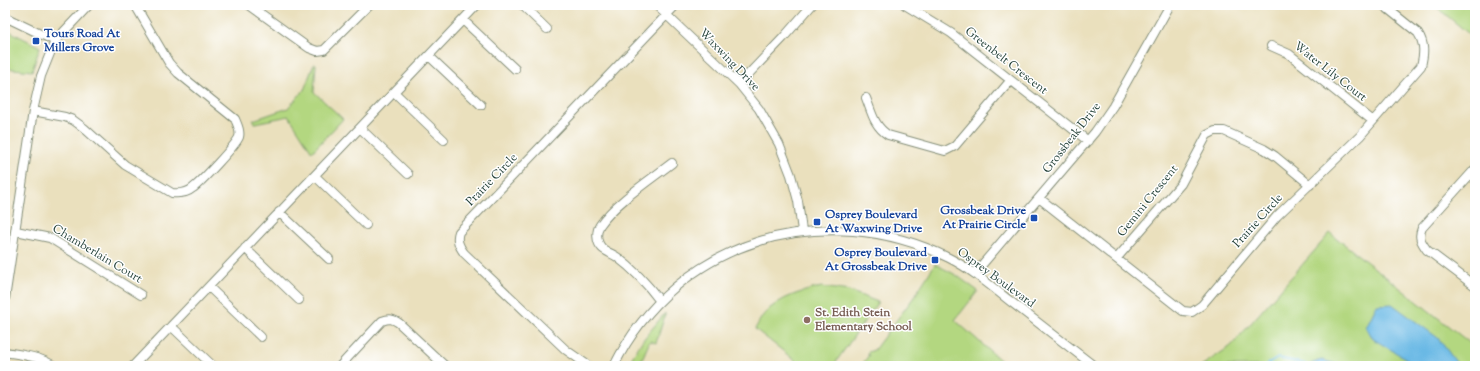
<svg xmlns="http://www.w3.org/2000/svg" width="1480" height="371" font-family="'Sorts Mill Goudy',serif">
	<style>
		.green { fill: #b3d780; stroke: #698a5a }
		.water { fill: #6bb9e5; stroke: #457b8c }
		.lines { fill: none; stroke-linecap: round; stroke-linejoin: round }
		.stream { stroke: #6bb9e5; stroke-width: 2 }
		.minor-casing { stroke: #848e78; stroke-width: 10 }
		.minor { stroke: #fff; stroke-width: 8 }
		.transit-dot { fill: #1a4fb4; stroke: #fff; stroke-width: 1.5 }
		.education-dot { fill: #8d6e63; stroke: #fff; stroke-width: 1.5 }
		.labels { text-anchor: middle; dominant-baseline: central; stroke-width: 3; stroke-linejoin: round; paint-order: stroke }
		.transit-label { font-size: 12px; font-weight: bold; fill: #164399; stroke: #fff; text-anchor: start }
		.street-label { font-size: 12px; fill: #1f3d34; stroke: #fff }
		.education-label { font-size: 12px; font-weight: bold; fill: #785e54; stroke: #fff; text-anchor: start }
	</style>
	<rect width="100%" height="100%" fill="#fff"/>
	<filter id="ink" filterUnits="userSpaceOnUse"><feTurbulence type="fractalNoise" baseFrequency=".025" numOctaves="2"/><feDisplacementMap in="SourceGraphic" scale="8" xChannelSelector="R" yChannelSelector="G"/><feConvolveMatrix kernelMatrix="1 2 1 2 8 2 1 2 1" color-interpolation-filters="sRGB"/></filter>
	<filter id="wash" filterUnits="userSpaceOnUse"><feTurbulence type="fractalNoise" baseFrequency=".012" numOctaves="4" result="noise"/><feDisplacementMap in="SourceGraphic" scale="16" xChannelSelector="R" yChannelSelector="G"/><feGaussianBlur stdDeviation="0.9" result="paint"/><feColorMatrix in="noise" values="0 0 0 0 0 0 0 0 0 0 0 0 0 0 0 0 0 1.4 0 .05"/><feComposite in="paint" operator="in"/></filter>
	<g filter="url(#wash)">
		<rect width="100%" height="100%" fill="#eae0bd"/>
		<!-- green -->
		<path class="green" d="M 1434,5 L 1475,5 L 1475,39 Z
			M 9,31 L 40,47 L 32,71 L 5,68 L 5,37 Z
			M 314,64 L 316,64 L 314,92 L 343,119 L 312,152 L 289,116 L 255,123 L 253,120 L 288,108 L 304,90 Z
			M 1330,233 L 1475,347 L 1475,366 L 1459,366 L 1458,364 L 1403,356 L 1418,366 L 1344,366 L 1321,360 L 1311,364 L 1311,366 L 1201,366 L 1231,346 Z
			M 935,264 L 956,275 L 978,291 L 955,320 L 1007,366 L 861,366 L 869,355 L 867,354 L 868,352 L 874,350 L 914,297 Z
			M 822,287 L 849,291 L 878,302 L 833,366 L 802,366 L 755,329 C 758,324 761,317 765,313 C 780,297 802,291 822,287 Z
			M 665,313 L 665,315 L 656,343 L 650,341 L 639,366 L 627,366 L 642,341 Z"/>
		<!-- water -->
		<path class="water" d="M 1392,304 L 1438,338 L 1459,366 L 1418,366 L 1373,339 L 1366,327 L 1377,305 Z
			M 1321,360 L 1344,366 L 1311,366 L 1311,364 Z"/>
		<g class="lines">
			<!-- stream -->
			<path class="stream" d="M 1265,366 L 1278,358 L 1305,364"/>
		</g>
	</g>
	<g filter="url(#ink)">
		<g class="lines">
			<!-- minor casing -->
			<g class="minor-casing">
				<path id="minor" d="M 249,5 L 309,48 L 317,51 L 324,50 L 369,5
					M 522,5 L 547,29
					M 656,5 L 739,84 L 759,109 L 779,144 L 791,175 L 798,201 L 802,231
					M 905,5 L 951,33 L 1088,141
					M 5,17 L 55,41
					M 463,20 L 515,69
					M 1271,46 L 1289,54 L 1373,121
					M 429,56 L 481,105
					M 739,84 L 783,38 L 812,5
					M 394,92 L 444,140
					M 866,98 C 872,113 874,126 888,135 L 945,151 L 955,146 L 1010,81
					M 33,111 L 65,117 L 73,120 L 84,128 L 125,165 L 172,193 C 180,194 187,193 193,188 C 201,182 236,145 239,137 C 241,131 237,124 235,119 L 178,73 L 169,63 L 135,5
					M 360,128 L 408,174
					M 1475,169 L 1422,228 C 1418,237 1421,242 1427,250 L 1475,286
					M 315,176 L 366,225
					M 1039,198 L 1174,304 L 1183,311 L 1192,312 L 1202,305 L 1277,216 L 1360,136 L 1421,66 C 1424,54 1425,44 1418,33 L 1383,5
					M 279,212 L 329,259
					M 16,231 L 50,238 L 141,295
					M 245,248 L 299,300
					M 1117,258 L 1181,184 L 1207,135 L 1215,131 L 1224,131 L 1264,149 L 1275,156 L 1310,185
					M 975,273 L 1095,132 L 1113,106 L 1170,5
					M 209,287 L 261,337
					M 5,299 L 33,111 L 41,76 L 55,41 L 89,5
					M 660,301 C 648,285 633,269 617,257 C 613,254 606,252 602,248 C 596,242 596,231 600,225 C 615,203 650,180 672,163
					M 171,326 L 213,366
					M 5,352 C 22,355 39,356 54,366
					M 133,366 L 477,5
					M 340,366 L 382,321 C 390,318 393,319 399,323 L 445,366
					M 589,366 L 566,350 L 464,253 C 459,246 456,240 459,232 L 676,5
					M 614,366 C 676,240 825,196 949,258 C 971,269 991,286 1010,301 C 1038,323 1066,344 1094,366"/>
			</g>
			<!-- minor -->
			<use href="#minor" class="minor"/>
		</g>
	</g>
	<!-- markers -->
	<g class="transit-dot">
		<rect x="32" y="37" width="8" height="8" rx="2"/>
		<rect x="1030" y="214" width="8" height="8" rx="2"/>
		<rect x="813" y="218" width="8" height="8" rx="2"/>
		<rect x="931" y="256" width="8" height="8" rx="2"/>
	</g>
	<circle class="education-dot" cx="807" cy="320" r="4"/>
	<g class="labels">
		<!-- transit labels -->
		<g class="transit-label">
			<text x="44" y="34">Tours Road At<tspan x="44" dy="14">Millers Grove</tspan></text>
			<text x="1026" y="211" text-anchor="end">Grossbeak Drive<tspan x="1026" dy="14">At Prairie Circle</tspan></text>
			<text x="825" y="215">Osprey Boulevard<tspan x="825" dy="14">At Waxwing Drive</tspan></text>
			<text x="927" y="253" text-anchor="end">Osprey Boulevard<tspan x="927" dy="14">At Grossbeak Drive</tspan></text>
		</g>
		<!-- street labels -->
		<g class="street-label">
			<text transform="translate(729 60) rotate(46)">Waxwing Drive</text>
			<text transform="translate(1006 61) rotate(38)">Greenbelt Crescent</text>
			<text transform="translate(1330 72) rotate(38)">Water Lily Court</text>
			<text transform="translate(1072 138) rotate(-52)">Grossbeak Drive</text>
			<text transform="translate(492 180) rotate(-46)">Prairie Circle</text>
			<text transform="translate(1148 201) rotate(-51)">Gemini Crescent</text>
			<text transform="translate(1258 221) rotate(-48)">Prairie Circle</text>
			<text transform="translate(97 254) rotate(31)">Chamberlain Court</text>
			<text transform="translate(996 278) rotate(36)">Osprey Boulevard</text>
		</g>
		<!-- education labels -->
		<g class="education-label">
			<text x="815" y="313">St. Edith Stein<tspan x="815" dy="14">Elementary School</tspan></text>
		</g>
	</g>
	<!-- margin -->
	<rect width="1480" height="371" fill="none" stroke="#fff" stroke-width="20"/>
</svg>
